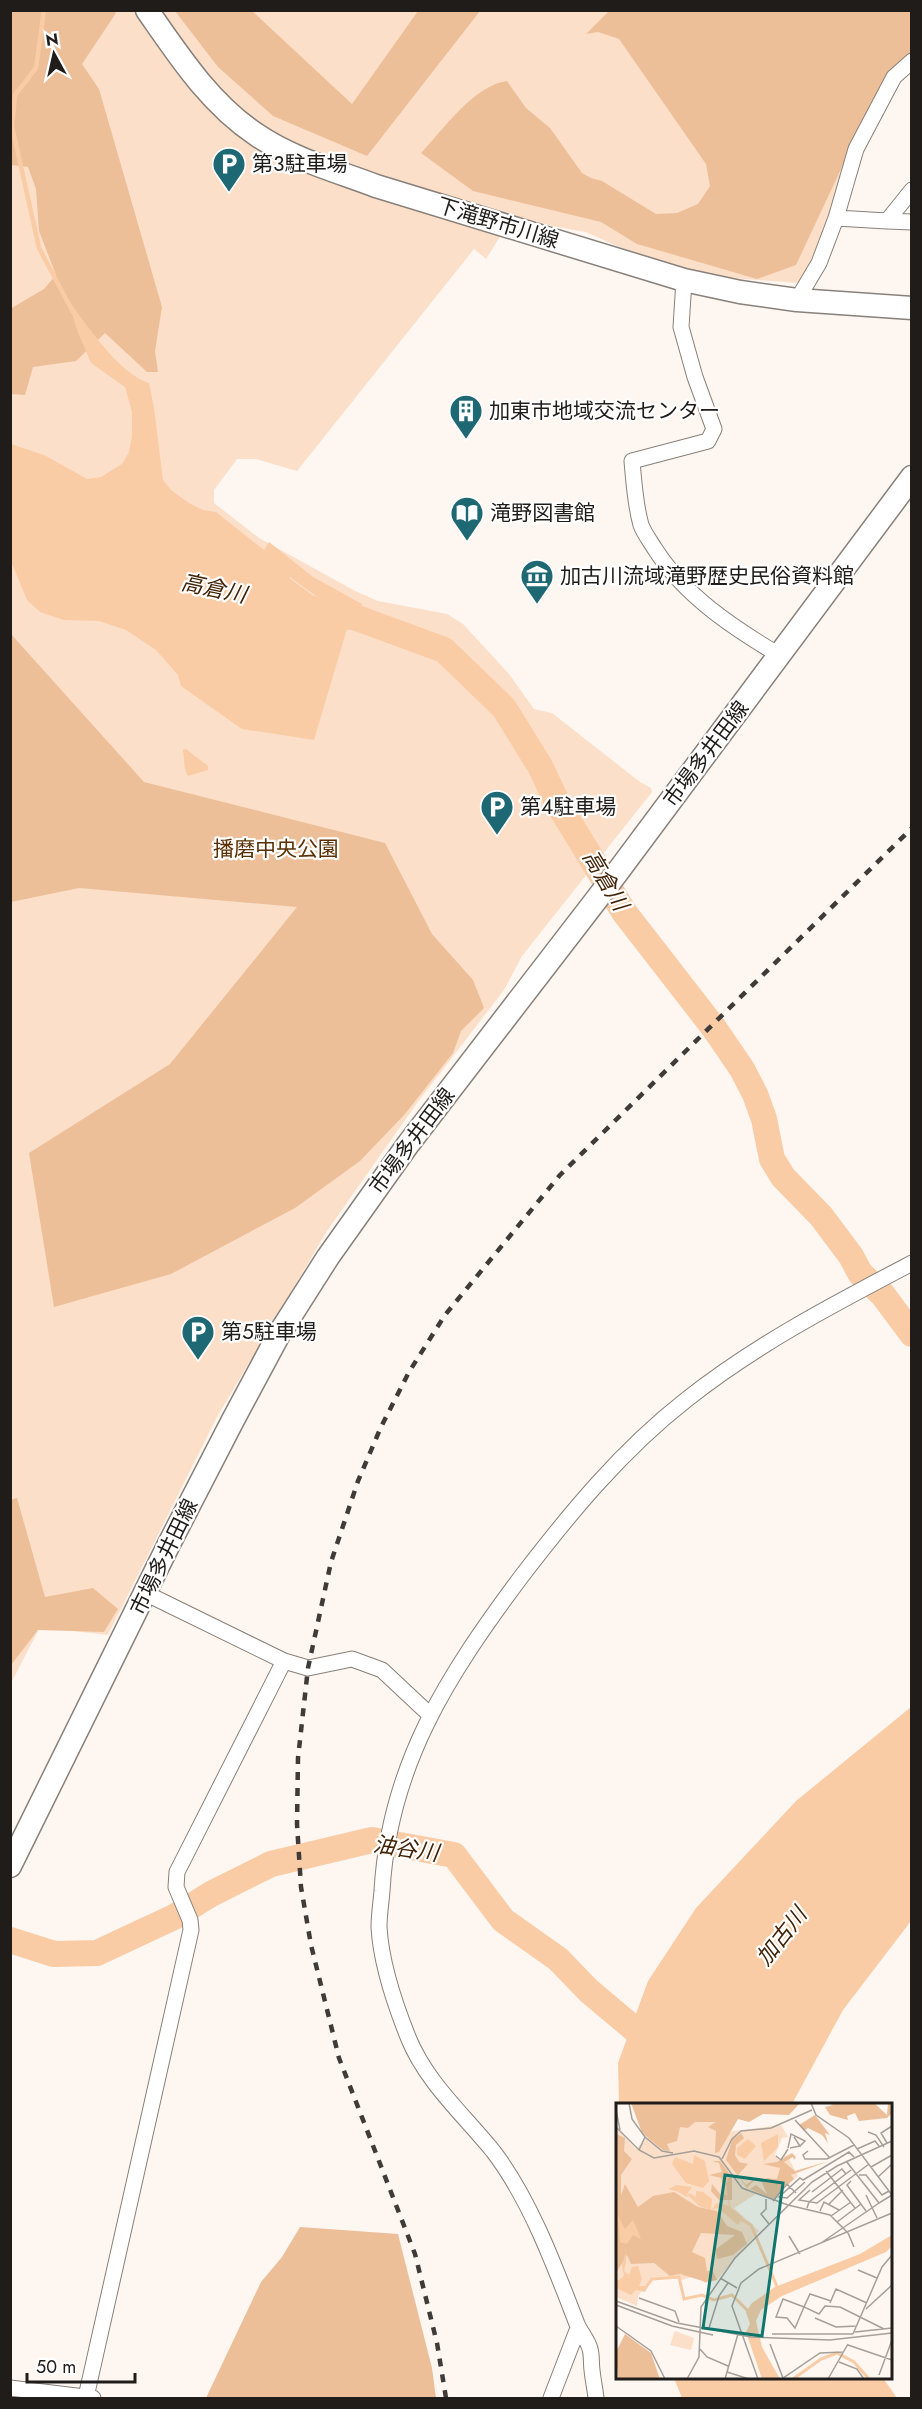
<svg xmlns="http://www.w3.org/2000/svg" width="922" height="2409" font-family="Jost,'Noto Sans JP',sans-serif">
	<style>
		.green { fill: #fbdfc8 }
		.forest { fill: #edbf99 }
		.water { fill: #facca5 }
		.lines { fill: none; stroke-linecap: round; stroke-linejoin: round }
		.stream { stroke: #facca5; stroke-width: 4.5 }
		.river { stroke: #facca5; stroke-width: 26 }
		.street-casing { stroke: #88807a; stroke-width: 17 }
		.secondary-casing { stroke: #88807a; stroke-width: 25 }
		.street { stroke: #fff; stroke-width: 15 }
		.secondary { stroke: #fff; stroke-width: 22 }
		.rail { stroke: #3f3b38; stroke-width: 4.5; stroke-dasharray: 8 8; stroke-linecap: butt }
		.labels { text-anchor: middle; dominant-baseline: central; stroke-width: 4.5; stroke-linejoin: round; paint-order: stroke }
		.poi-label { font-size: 21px; fill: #1f1c1a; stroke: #fff; text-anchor: start }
		.street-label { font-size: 21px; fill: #1f1c1a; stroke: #fff }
		.park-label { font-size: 21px; fill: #592f00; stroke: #fff }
		.water-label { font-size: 22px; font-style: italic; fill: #422305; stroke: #fff }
		.inset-river { fill: none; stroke: #facca5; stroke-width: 3 }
		.inset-road { fill: none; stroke: #a59f9a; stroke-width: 1.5 }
		.view { fill: #0f766e; fill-opacity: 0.15; stroke: #0f766e; stroke-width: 3 }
		.inset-edge { fill: none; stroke: #1f1c1a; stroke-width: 3 }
	</style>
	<rect width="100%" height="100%" fill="#fef6f0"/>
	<!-- green -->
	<path class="green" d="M 11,11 L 911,11 L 894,77 L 836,218 L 799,283 L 704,276 L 637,255 L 586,232 L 530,222 L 508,224 L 486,259 L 474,249 L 297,471 L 256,459 L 237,459 L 214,490 L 214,503 L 259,538 L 355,591 L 378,601 L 447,614 L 463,624 L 509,674 L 534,709 L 552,713 L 640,782 L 651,788 L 652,792 L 522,956 L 504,990 L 417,1103 L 327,1231 L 217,1417 L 108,1635 L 40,1627 L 11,1683 Z"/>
	<!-- forest -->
	<path class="forest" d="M 11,11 L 114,11 L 116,13 L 82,64 L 99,89 L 162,307 L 155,351 L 158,372 L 147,372 L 105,333 L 76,361 L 33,367 L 25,395 L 11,394 L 10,309 L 44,289 L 56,275 L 39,231 L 36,189 L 28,167 L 11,165 Z
		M 175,11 L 252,11 L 352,104 L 418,11 L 480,11 L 367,156 L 273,116 L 218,67 Z
		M 609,11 L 911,11 L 911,57 L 880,86 L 796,265 L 757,279 L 637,244 L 601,222 L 473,191 L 421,153 C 444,129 473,86 507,81 L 526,108 L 550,128 L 582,173 L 591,178 L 602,181 L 656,214 L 677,213 L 698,204 L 710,186 L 706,164 L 619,39 L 598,32 L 586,34 Z
		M 10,633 L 144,782 L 385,843 L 432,934 L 473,980 L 484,1008 L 461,1031 L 453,1053 L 405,1114 L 360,1161 L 295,1208 L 171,1274 L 54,1307 L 29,1153 L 170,1064 L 297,907 L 79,888 L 11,902 Z
		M 17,1498 L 45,1597 L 93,1588 L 118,1609 L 104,1632 L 38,1630 L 11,1665 L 10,1500 Z
		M 300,2227 L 398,2234 L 432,2368 L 436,2398 L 206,2398 L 261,2282 L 282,2257 Z"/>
	<!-- water -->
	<path class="water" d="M 68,300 C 88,326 118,373 149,383 L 154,408 L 163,480 L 171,490 L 189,503 L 203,510 L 216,512 L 264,550 L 269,542 L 313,577 L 362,604 L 356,623 L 350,621 L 290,577 L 289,578 L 349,622 L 314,740 L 242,729 L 181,686 L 178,675 L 156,650 L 126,630 L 99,621 L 64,620 L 40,612 L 27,600 L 11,561 L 11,444 L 44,455 L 87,479 L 101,477 L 122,464 L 129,452 L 132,436 L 132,412 L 125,387 L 91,363 L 77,330 Z
		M 186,749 L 208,766 L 208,770 L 188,776 L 185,769 L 183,750 Z
		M 911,1707 L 911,1921 L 843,2010 L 792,2104 L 619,2104 L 618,2063 L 648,1981 L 696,1908 L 796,1801 Z
		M 674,2378 L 883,2378 L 897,2398 L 682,2398 Z"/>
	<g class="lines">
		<!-- stream -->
		<path class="stream" d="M 44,10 L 36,68 L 15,95 L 12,126 L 39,248 L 73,312"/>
		<!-- river -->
		<path class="river" d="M 304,607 L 357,618 L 444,650 L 504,708 L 540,766 L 557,802 L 624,912 L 714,1028 L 742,1069 L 755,1094 L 764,1119 L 772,1159 L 783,1177 L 821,1216 L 851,1256 L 860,1273 L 883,1295 L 912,1334
			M 10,1940 L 54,1954 L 97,1953 L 174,1917 L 211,1894 L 271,1864 L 372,1840 L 454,1855 L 503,1920 L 558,1959 L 589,1991 L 658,2049"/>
		<!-- street casing -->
		<g class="street-casing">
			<path id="street" d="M 912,190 L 887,221 L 912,222
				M 836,218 L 887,221
				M 684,280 L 681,327 L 695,377 L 714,429 L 708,441 L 632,461 C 634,483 635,504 641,525 C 644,533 650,541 655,549 C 685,596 732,627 779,655
				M 797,300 L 819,263 L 836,218 L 856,149 L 894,77 L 912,61
				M 145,1593 L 284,1661 L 308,1668 L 352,1659 L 382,1670 L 430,1715
				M 10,2388 L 93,2398
				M 86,2397 L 191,1930 L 190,1920 L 176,1887 L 177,1872 L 284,1661
				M 551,2398 L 578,2328
				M 596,2398 C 595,2389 593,2380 592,2370 C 591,2364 592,2355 590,2349 C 588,2340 580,2332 577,2324 C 555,2267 530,2199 493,2151 C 463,2114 426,2082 408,2037 C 394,2002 381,1964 379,1927 C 379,1915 381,1903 382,1891 C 389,1765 448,1675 521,1577 C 570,1513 622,1450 686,1400 C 755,1345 834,1304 912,1263"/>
		</g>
		<!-- secondary casing -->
		<g class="secondary-casing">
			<path id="secondary" d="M 147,10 C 179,56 210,104 257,135 C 292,159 337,171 376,186 L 684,280 L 740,292 L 797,300 L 912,308
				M 10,1866 L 169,1544 L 233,1420 L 279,1334 L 328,1257 L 409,1143 L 613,878 L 912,477"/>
		</g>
		<!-- street -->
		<use href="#street" class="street"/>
		<!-- secondary -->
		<use href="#secondary" class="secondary"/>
		<!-- rail -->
		<path class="rail" d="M 446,2398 L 437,2343 L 415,2254 L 339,2058 L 311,1945 L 301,1887 L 297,1824 L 298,1758 L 308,1668 L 331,1562 L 358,1481 L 381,1427 L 409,1372 L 445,1315 L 560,1175 L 912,828"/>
	</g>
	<!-- icons -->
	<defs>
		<g id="parking-pin" transform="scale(1.725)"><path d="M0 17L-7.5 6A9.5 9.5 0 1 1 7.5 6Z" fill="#1e6874" stroke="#fff"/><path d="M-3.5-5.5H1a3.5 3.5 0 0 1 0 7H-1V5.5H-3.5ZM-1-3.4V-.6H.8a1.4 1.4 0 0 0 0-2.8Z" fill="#fff"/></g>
		<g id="building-pin" transform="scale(1.725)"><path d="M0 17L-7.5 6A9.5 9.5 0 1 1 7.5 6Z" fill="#1e6874" stroke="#fff"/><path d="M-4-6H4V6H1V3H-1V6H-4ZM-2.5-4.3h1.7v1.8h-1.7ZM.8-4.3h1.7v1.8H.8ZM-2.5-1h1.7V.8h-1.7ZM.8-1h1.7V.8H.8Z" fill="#fff"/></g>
		<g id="library-pin" transform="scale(1.725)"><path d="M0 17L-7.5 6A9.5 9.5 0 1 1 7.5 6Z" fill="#1e6874" stroke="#fff"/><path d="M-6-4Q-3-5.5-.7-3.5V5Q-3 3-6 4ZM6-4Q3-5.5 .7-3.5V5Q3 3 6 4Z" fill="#fff"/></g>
		<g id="museum-pin" transform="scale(1.725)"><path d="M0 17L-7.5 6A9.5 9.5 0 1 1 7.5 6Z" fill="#1e6874" stroke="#fff"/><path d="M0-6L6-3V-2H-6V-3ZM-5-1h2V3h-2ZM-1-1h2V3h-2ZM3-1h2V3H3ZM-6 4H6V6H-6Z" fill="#fff"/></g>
	</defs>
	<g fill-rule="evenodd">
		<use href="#parking-pin" x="229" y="164"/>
		<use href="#building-pin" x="466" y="411"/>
		<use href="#library-pin" x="467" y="513"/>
		<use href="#museum-pin" x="537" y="576"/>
		<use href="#parking-pin" x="497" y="807"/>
		<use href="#parking-pin" x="198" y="1332"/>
	</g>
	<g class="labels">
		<!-- poi labels -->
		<g class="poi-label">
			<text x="252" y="164">第3駐車場</text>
			<text x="489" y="411">加東市地域交流センター</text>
			<text x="490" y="513">滝野図書館</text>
			<text x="560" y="576">加古川流域滝野歴史民俗資料館</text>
			<text x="520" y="807">第4駐車場</text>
			<text x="221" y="1332">第5駐車場</text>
		</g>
		<!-- street labels -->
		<g class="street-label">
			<text transform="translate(498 223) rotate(17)">下滝野市川線</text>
			<text transform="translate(706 754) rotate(-53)">市場多井田線</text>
			<text transform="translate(412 1141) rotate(-53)">市場多井田線</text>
			<text transform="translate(164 1557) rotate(-64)">市場多井田線</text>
		</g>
		<!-- park labels -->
		<g class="park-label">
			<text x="276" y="849">播磨中央公園</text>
		</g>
		<!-- water labels -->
		<g class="water-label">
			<text transform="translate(214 588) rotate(12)">高倉川</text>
			<text transform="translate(606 880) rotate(59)">高倉川</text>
			<text transform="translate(406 1848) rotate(8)">油谷川</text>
			<text transform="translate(781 1936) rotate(-52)">加古川</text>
		</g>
	</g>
	<!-- overview -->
	<g transform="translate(616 2103)">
		<rect width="276" height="276" fill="#fef6f0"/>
		<path d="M 94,15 L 102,19 L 97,23 L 110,29 L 165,22 L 172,34 L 166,35 L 159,52 L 163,57 L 171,52 L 182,73 L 165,85 L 159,96 L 140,91 L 118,105 L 143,128 L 101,177 L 89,180 L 79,173 L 66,177 L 61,173 L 37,174 L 22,193 L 21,203 L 0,194 L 0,25 L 20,46 L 29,36 L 59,27 L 75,16 ZM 59,228 L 78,235 L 75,247 L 54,242 Z" fill="#fbdfc8"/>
		<path d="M 15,0 L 184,0 L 173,12 L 147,11 L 133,19 L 122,16 L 103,49 L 99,50 L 100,28 L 92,24 L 100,19 L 79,19 L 72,25 L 64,24 L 61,38 L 51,41 L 54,48 L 47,47 L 26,30 ZM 211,0 L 258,0 L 271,12 L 272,0 L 274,0 L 275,11 L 271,15 L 243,18 L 239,10 L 231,13 L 232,17 L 214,12 L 209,4 L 217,2 ZM 199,12 L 214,32 L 209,30 L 212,40 L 206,32 L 192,25 L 188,28 L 183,22 ZM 125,30 L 128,35 L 120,42 L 119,52 L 123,59 L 132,61 L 122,72 L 130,82 L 142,73 L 131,85 L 110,57 L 116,37 ZM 0,31 L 9,35 L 8,48 L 16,56 L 5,72 L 5,92 L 9,81 L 22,104 L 37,93 L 58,89 L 82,104 L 101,108 L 111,123 L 126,129 L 131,141 L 117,152 L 101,156 L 100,146 L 119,132 L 85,130 L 76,149 L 89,155 L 91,168 L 97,168 L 101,177 L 90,179 L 64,171 L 54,173 L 38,160 L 15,161 L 11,152 L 0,170 ZM 176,50 L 180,54 L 178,57 L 177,54 L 168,59 L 179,68 L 213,58 L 175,72 L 178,76 L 157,96 L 134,86 L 140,82 L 151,91 L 146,80 L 150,75 L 161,76 L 164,65 L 147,61 L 161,59 ZM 96,58 L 104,58 L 116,74 L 116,97 L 103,97 L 95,88 L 96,81 L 105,92 L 110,90 L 105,75 L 93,72 L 106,69 L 103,60 ZM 9,231 L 35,250 L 44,276 L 2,276 L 0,249 Z" fill="#edbf99"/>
		<path d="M 162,31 L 162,44 L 148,58 L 145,40 ZM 132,36 L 140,43 L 129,56 L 121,52 L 121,45 ZM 78,52 L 89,58 L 93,78 L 87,85 L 70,80 L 56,61 L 59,54 L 77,61 ZM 61,82 L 76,84 L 70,93 L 74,90 L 80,94 L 80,88 L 87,89 L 96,96 L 95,107 L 101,100 L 113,103 L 111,92 L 115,105 L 127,114 L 122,122 L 102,105 L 95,107 L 83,103 L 73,93 L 71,94 L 69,93 L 63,89 L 52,86 ZM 2,113 L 9,126 L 17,117 L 25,136 L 17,132 L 11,141 L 4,139 ZM 276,132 L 276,143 L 270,149 L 166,193 L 145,207 L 140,218 L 146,244 L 164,276 L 146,276 L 130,229 L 134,221 L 130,209 L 136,200 L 159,184 L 244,151 ZM 8,143 L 10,148 L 10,160 L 8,168 L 13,172 L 16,164 L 22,163 L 26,176 L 23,183 L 32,183 L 29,189 L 20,187 L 15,192 L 0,185 L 0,179 L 8,173 L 6,162 L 10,149 Z" fill="#facca5"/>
		<path class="inset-river" d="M 110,92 L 109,80 L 113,71M 120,113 L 135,122 L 162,186M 28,187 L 36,176 L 63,174 L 68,196 L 86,192 L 98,197 L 116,192 L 133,209M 177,276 L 205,256 L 221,250 L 238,259 L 253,276"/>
		<path class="inset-road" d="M 13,0 L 16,16 L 29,34 L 23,47M 195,0 L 200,12 L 233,35 L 276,92M 0,7 L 4,27M 179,17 L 214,55M 0,24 L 23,47 L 38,55 L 78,48 L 103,54 L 126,85 L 172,102M 252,29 L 260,32 L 268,44M 29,34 L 46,48 L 57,50M 271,40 L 265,30 L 276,23M 172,45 L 175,31 L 189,38 L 184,43M 174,45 L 184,43 L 178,34M 241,46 L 259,38 L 263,43M 192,48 L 187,52 L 189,56 L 211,56 L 238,42M 160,53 L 165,57 L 172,46M 106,56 L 116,36 L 125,28 L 155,25 L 196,7M 230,58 L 263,100 L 276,92M 255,64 L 276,52M 210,68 L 239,105M 243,72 L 250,72 L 266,92 L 273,88M 262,74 L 276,61M 235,78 L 231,82 L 250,108M 189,79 L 171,95 L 163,94 L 184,75 L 187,77 L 233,49 L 238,54M 194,87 L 183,97 L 201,100 L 253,61M 196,89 L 226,66 L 230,71M 250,92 L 261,115M 150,96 L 150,106 L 145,111 L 153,121M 157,98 L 171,81 L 180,90M 213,101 L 227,87M 172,102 L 214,112 L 232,130 L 238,144M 191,105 L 193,99 L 235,67M 204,108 L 208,99 L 223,107M 215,113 L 235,99M 221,119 L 245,101M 173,133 L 184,151M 205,140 L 263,100M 242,167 L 261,175M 104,175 L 121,185M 23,195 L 59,208 L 63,219M 167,196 L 188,204 L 179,225 L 171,215 L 160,214 ZM 0,198 L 61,220 L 135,234 L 214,237 L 276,230M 215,198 L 194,191 L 188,204 L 203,211 L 209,203 L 224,204 L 268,226M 214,200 L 220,186 L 251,200M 0,202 L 56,223 L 97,232M 250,206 L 276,182M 199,215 L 220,224 L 241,223M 0,223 L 35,248 L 49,276M 93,225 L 103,193 L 112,180M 239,229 L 276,225M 156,231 L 237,231M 237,231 L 266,164 L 276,152M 154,241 L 167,275 L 204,250 L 228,249M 232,242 L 276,257M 84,246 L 91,254 L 112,263M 223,259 L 241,266 L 248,276M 111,269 L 133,276M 263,272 L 276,237M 71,276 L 83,254 L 85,204 L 119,155 L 196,79 L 221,63 L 276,38M 109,276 L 122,231M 142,276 L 116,203 L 125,180 L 143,166 L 276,110M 212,276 L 232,241"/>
		<path class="view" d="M 109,72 L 167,80 L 146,233 L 87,225 Z"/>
		<rect width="276" height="276" class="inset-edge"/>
	</g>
	<!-- border -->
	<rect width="922" height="2409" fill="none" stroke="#1f1c1a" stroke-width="24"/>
	<!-- north arrow -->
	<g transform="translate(54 54) rotate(352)" stroke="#ffffff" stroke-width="4.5" paint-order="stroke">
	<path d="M0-4.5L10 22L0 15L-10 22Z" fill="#1f1c1a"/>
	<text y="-9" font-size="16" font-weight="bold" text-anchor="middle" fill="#1f1c1a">N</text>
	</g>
	<!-- scale -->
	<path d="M27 2373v9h108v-9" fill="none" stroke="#1f1c1a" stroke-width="3"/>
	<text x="36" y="2373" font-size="18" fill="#1f1c1a" stroke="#ffffff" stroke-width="4.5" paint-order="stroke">50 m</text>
</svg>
